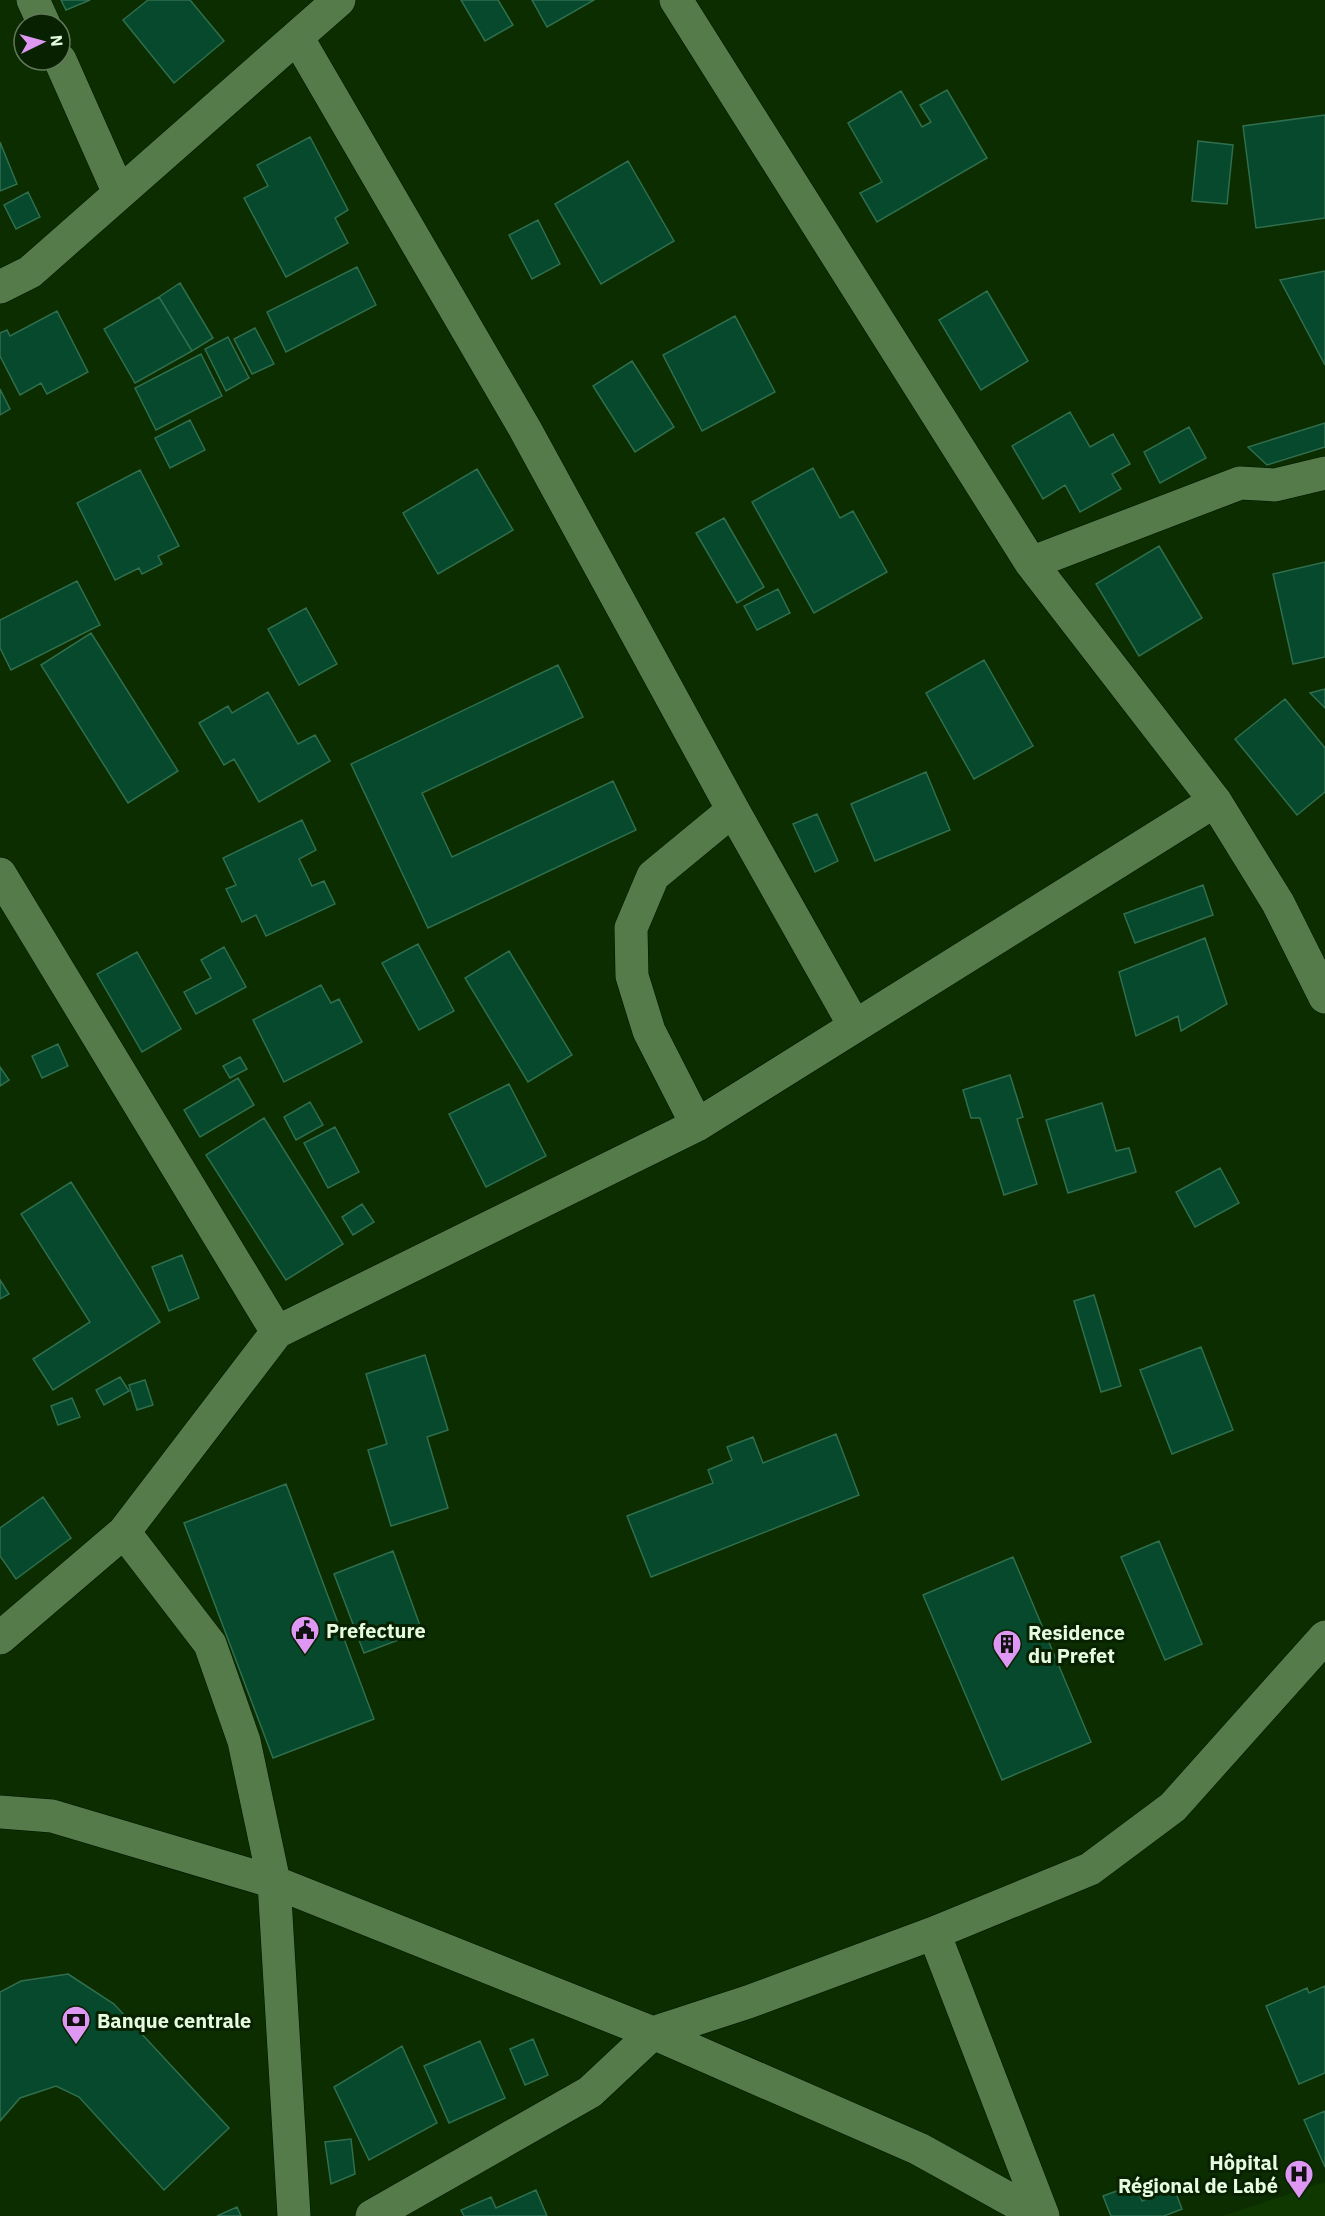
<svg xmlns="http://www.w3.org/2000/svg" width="1325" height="2216" font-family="'IBM Plex Sans',sans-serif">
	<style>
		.built { fill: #0f3700 }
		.building { fill: #06492c; stroke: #306e4d; stroke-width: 1.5 }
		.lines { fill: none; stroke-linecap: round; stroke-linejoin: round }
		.minor-casing { stroke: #001400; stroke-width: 34 }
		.minor { stroke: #567b4a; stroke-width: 33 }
		.labels { text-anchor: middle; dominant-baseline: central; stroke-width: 6; stroke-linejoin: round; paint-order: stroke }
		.poi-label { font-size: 20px; font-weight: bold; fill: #e6fbdf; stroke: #082201; text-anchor: start }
	</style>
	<rect width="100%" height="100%" fill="#0b2d00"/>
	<!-- built -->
	<path class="built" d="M 1325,2182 L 1325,2216 L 1222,2216 Z"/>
	<!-- building -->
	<path class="building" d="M 61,0 L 90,0 L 66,10 Z
		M 148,0 L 190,0 L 224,41 L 174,83 L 123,20 Z
		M 461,0 L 498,0 L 513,25 L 485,41 Z
		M 532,0 L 594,0 L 547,27 Z
		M 947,90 L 987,158 L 877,222 L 860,193 L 882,182 L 848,123 L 901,91 L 922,127 L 931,122 L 920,105 Z
		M 1325,115 L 1325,218 L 1256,228 L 1243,126 Z
		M 310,137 L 348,210 L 335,218 L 348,243 L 286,277 L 244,198 L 268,186 L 257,165 Z
		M 1198,141 L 1233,145 L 1227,204 L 1192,201 Z
		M 0,142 L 17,184 L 0,191 Z
		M 628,161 L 674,241 L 601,284 L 555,204 Z
		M 28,192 L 40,217 L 16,229 L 4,205 Z
		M 538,220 L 560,264 L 532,279 L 509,235 Z
		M 357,267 L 376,305 L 286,352 L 267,312 Z
		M 1325,271 L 1325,365 L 1280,280 Z
		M 180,283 L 213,338 L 192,351 L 159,297 Z
		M 987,291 L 1028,361 L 981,390 L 939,320 Z
		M 159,297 L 192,351 L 135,383 L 104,329 Z
		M 57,311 L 88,372 L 47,394 L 41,383 L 20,395 L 0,356 L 0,333 L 7,330 L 10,336 Z
		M 735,316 L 775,392 L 702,431 L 663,355 Z
		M 255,328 L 274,364 L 252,374 L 234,339 Z
		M 228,337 L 249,378 L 226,391 L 205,349 Z
		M 201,354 L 222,396 L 156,430 L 135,388 Z
		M 632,361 L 674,427 L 635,452 L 593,386 Z
		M 0,389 L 10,409 L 0,415 Z
		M 1070,412 L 1090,447 L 1113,434 L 1130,464 L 1112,474 L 1121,489 L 1080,512 L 1065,485 L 1043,499 L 1012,446 Z
		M 190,420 L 205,450 L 170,468 L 155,438 Z
		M 1325,423 L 1325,447 L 1267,465 L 1248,447 Z
		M 1189,427 L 1206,458 L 1160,483 L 1144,452 Z
		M 813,468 L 840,518 L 853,511 L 887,572 L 814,613 L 752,502 Z
		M 477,469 L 513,530 L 438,574 L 403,513 Z
		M 140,470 L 179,546 L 158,556 L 162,564 L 142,574 L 139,568 L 115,580 L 77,503 Z
		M 724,518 L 764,587 L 737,603 L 696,533 Z
		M 1159,546 L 1202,618 L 1139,656 L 1096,584 Z
		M 1325,562 L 1325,657 L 1293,664 L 1273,574 Z
		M 77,581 L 100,625 L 11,670 L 0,648 L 0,620 Z
		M 778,589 L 790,613 L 757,630 L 744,606 Z
		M 306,608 L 337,664 L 299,685 L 268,629 Z
		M 91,633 L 178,771 L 128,803 L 41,665 Z
		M 984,660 L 1033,746 L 974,779 L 926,693 Z
		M 558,665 L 583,717 L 422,793 L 452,857 L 613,781 L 636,830 L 428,928 L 351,764 Z
		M 1325,689 L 1325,708 L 1310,693 Z
		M 268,692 L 298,744 L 315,735 L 330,761 L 259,802 L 234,759 L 224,765 L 199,723 L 228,706 L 232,713 Z
		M 1285,699 L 1325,748 L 1325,792 L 1297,815 L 1235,739 Z
		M 926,772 L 950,830 L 875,861 L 851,804 Z
		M 817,814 L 838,861 L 815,872 L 793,824 Z
		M 302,820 L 316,850 L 299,859 L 312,886 L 324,881 L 335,904 L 266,936 L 256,915 L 242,922 L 226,889 L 236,885 L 223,858 Z
		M 1203,885 L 1213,915 L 1135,943 L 1124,914 Z
		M 1205,938 L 1227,1004 L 1181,1031 L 1178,1016 L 1136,1036 L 1119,972 Z
		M 418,944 L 454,1011 L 419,1030 L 382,963 Z
		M 224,947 L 246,987 L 196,1014 L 184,992 L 211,978 L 201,960 Z
		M 509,951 L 572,1055 L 528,1082 L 465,978 Z
		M 137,952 L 181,1029 L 142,1052 L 97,974 Z
		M 321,985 L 331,1003 L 339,999 L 362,1042 L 284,1082 L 253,1020 Z
		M 58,1044 L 68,1066 L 42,1078 L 32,1056 Z
		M 240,1057 L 247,1069 L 230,1078 L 223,1066 Z
		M 0,1067 L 9,1080 L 0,1086 Z
		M 1010,1075 L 1023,1117 L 1017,1119 L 1037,1184 L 1004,1195 L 980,1118 L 971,1118 L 963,1090 Z
		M 238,1078 L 254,1105 L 200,1137 L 184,1110 Z
		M 509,1084 L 546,1156 L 486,1187 L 449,1114 Z
		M 310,1102 L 323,1125 L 296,1140 L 284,1117 Z
		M 1102,1103 L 1116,1151 L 1129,1148 L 1136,1172 L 1068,1193 L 1046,1120 Z
		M 264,1118 L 343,1244 L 286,1280 L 206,1155 Z
		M 335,1127 L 359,1172 L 328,1188 L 304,1143 Z
		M 1220,1168 L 1239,1203 L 1195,1227 L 1176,1192 Z
		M 71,1182 L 160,1322 L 53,1390 L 33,1359 L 90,1322 L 21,1214 Z
		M 362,1204 L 374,1222 L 353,1235 L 342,1217 Z
		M 182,1255 L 199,1298 L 169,1311 L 152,1267 Z
		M 0,1280 L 9,1294 L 0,1299 Z
		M 1094,1295 L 1121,1386 L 1101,1392 L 1074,1301 Z
		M 1201,1347 L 1233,1430 L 1172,1454 L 1140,1370 Z
		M 425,1355 L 448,1430 L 427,1437 L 448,1508 L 391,1526 L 368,1450 L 387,1444 L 366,1374 Z
		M 120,1377 L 129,1391 L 104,1405 L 96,1390 Z
		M 145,1380 L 153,1405 L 137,1410 L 129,1385 Z
		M 72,1398 L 80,1417 L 58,1425 L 51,1406 Z
		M 836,1434 L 859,1495 L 651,1577 L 627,1516 L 713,1483 L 708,1470 L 732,1460 L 727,1447 L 753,1437 L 763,1463 Z
		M 286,1484 L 374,1719 L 273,1758 L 184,1523 Z
		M 43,1497 L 71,1538 L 16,1579 L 0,1556 L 0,1528 Z
		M 1159,1541 L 1202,1644 L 1165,1660 L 1121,1557 Z
		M 393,1551 L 422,1631 L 364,1653 L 334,1574 Z
		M 1013,1557 L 1091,1742 L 1002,1780 L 923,1595 Z
		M 68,1974 L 114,2004 L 229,2128 L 164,2190 L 79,2097 L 56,2086 L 20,2098 L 0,2121 L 0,1992 L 21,1981 Z
		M 1325,1986 L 1325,2073 L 1299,2084 L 1266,2006 L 1307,1988 L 1309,1993 Z
		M 533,2039 L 548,2075 L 525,2085 L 510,2049 Z
		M 480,2041 L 505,2098 L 449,2123 L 424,2066 Z
		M 402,2046 L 437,2123 L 369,2160 L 334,2087 Z
		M 1325,2111 L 1325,2167 L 1304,2120 Z
		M 351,2139 L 355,2174 L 331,2184 L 325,2142 Z
		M 1136,2184 L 1142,2201 L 1174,2188 L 1182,2209 L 1164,2216 L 1111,2216 L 1103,2196 Z
		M 536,2190 L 547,2216 L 464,2216 L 461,2210 L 491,2197 L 496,2208 Z
		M 237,2207 L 241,2216 L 217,2216 Z"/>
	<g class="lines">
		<!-- minor casing -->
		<g class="minor-casing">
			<path id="minor" d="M 33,0 L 44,24
				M 676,0 L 1031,563 L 1215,801 L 1278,903 L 1325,997
				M 297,37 L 525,429 L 733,810 L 854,1025
				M 60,60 L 119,193
				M 0,287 L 30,272 L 339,0
				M 1031,563 L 1240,483 L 1275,485 L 1325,473
				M 0,874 L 277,1332
				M 697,1125 L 649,1031 L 632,976 L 631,928 L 653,876 L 733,810
				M 0,1638 L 124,1532
				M 0,1812 L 52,1816 L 274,1882 L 653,2033 L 748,2002 L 934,1933 L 1090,1869 L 1173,1807 L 1325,1637
				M 934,1933 L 1043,2216
				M 294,2216 L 274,1882 L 244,1741 L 210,1644 L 124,1532 L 277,1332 L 697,1125 L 1215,801
				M 372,2216 L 590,2092 L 653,2033 L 919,2149 L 1040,2216"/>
		</g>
		<!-- minor -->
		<use href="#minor" class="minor"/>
	</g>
	<!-- icons -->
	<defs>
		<g id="civic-pin" transform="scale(1.5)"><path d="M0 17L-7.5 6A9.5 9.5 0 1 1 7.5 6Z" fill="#de98f3" stroke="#082201"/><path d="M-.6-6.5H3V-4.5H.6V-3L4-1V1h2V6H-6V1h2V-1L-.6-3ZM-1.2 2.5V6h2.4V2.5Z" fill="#111"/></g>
		<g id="building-pin" transform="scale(1.5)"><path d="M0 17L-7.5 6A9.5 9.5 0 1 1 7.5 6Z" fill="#de98f3" stroke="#082201"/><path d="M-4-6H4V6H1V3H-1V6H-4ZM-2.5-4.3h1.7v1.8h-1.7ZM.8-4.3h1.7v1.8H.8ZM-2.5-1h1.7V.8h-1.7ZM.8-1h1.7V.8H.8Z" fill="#111"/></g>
		<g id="bank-pin" transform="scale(1.5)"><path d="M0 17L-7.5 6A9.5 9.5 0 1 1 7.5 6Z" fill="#de98f3" stroke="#082201"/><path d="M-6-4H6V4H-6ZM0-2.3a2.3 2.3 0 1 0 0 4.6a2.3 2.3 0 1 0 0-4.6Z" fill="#111"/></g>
		<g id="hospital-pin" transform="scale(1.5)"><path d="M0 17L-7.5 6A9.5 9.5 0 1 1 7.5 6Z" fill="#de98f3" stroke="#082201"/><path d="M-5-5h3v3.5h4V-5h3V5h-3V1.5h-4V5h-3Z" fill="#111"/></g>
	</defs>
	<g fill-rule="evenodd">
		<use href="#civic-pin" x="305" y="1630"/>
		<use href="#building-pin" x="1007" y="1644"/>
		<use href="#bank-pin" x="76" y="2020"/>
		<use href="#hospital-pin" x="1299" y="2174"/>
	</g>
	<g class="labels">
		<!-- poi labels -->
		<g class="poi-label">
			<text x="326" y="1630">Prefecture</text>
			<text x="1028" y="1632">Residence<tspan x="1028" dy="23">du Prefet</tspan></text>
			<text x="97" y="2020">Banque centrale</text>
			<text x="1278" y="2162" text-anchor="end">Hôpital<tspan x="1278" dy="23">Régional de Labé</tspan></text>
		</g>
	</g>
	<!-- north arrow -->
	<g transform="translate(42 42) rotate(85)"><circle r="28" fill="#082201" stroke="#61795a" stroke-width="1.5"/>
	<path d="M0-4.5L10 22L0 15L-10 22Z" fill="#de98f3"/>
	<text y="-9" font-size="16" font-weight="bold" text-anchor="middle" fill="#e6fbdf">N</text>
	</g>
</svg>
